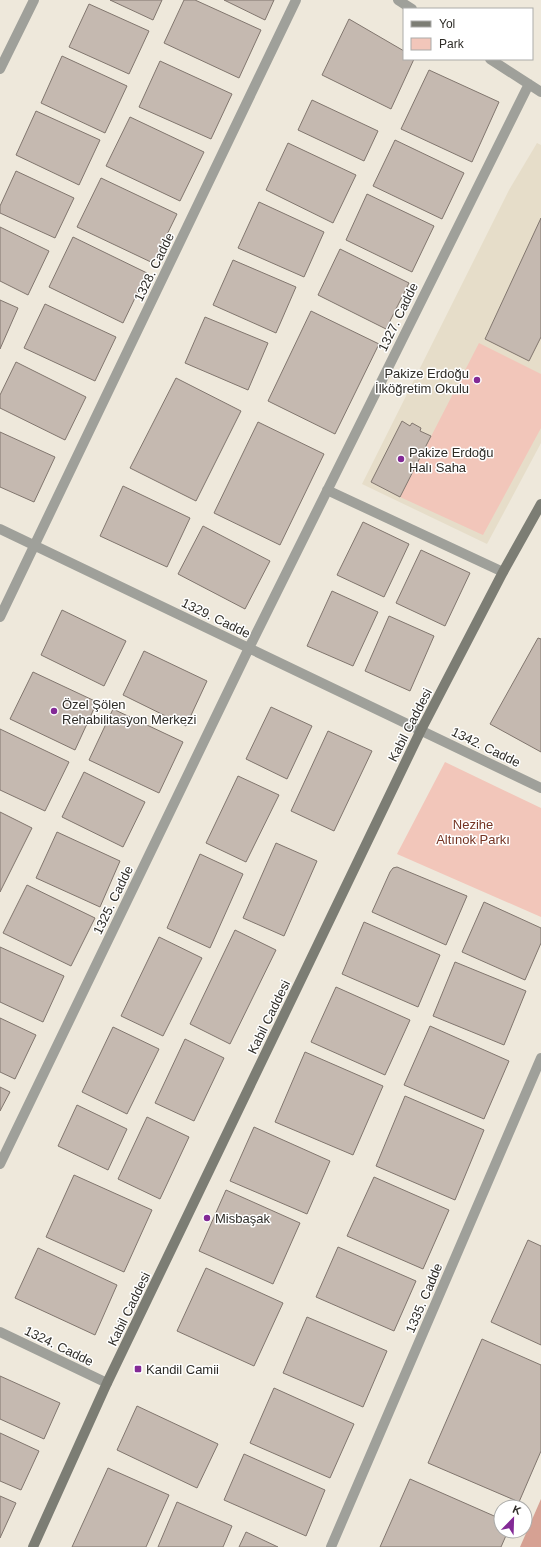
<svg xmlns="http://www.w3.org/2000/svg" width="541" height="1547" font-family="Arial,sans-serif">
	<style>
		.built { fill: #e6ddc9 }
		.green { fill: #f2c6ba }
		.forest { fill: #d6a193 }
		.building { fill: #c5b9b0; stroke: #81766e }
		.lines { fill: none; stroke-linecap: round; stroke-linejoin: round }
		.street { stroke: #9fa09a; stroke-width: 10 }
		.secondary { stroke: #7c7d74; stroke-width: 10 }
		.poi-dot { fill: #832a96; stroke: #fff; stroke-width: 1.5 }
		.labels { text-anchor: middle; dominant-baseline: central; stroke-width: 3; stroke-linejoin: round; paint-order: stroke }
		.street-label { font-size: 13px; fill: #2e2c27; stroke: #fff }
		.poi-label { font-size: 13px; fill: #2e2c27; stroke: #fff; text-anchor: start }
		.park-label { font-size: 13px; fill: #753423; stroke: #fff }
	</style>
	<rect width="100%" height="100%" fill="#eee8db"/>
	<!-- built -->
	<path class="built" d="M 537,143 L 541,145 L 541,443 L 487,544 L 362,484 L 509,190 Z"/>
	<!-- green -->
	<path class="green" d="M 479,343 L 541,374 L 541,428 L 483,535 L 400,497 Z
		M 445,762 L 541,808 L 541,917 L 397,854 Z"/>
	<!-- forest -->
	<path class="forest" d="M 541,1499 L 541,1547 L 520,1547 Z"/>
	<!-- building -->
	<path class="building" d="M 110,0 L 162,0 L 153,20 Z
		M 184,0 L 195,0 L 261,30 L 239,78 L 164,43 Z
		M 224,0 L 274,0 L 265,20 Z
		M 89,4 L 149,31 L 129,74 L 69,47 Z
		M 349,19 L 404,51 L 404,59 L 414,59 L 391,109 L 322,75 Z
		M 62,56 L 127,86 L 105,133 L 41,103 Z
		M 160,61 L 232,94 L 211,139 L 139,107 Z
		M 429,70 L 499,102 L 472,162 L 401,129 Z
		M 312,100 L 378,131 L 364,161 L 298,130 Z
		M 36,111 L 100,140 L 79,185 L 16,155 Z
		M 130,117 L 204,152 L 180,201 L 106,166 Z
		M 395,140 L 464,173 L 442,219 L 373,186 Z
		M 288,143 L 356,175 L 333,223 L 266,190 Z
		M 16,171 L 74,198 L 55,238 L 0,213 L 0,206 Z
		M 101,178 L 177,214 L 153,263 L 77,227 Z
		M 367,194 L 434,226 L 412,272 L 346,240 Z
		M 259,202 L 324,232 L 304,277 L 238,248 Z
		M 541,218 L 541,337 L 529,361 L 485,339 Z
		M 0,227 L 49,251 L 28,295 L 0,281 Z
		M 73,237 L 147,273 L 123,323 L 49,287 Z
		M 340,249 L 409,283 L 386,329 L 318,295 Z
		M 233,260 L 296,287 L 276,333 L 213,305 Z
		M 0,300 L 18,308 L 0,349 Z
		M 45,304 L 116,337 L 95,381 L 24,348 Z
		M 311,311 L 379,344 L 335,434 L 268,401 Z
		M 205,317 L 268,343 L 248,390 L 185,363 Z
		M 16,362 L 86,397 L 65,440 L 0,408 L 0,395 Z
		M 176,378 L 241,411 L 196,501 L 130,468 Z
		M 402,421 L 410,426 L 412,423 L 421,428 L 420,431 L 431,436 L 400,497 L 371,482 Z
		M 258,422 L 324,454 L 280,545 L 214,513 Z
		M 0,432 L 55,457 L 34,502 L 0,487 Z
		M 123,486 L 190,518 L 167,567 L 100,536 Z
		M 363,522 L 409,544 L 384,597 L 337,575 Z
		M 203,526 L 270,561 L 245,609 L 178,574 Z
		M 421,550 L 470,573 L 445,626 L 396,603 Z
		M 332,591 L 378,612 L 353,666 L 307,646 Z
		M 62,610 L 126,641 L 104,686 L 41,655 Z
		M 389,616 L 434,636 L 410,691 L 365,671 Z
		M 538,638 L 541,639 L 541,752 L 490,724 Z
		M 144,651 L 207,681 L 186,726 L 123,695 Z
		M 33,672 L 97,702 L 75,750 L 10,719 Z
		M 271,707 L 312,726 L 287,779 L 246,759 Z
		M 113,709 L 183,742 L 159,793 L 89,760 Z
		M 0,729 L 69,762 L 45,811 L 0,790 Z
		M 328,731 L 372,751 L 334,831 L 291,811 Z
		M 84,772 L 145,802 L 123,847 L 62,817 Z
		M 238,776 L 279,795 L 246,862 L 206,843 Z
		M 0,812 L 32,828 L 0,892 Z
		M 57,832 L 120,861 L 100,907 L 36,878 Z
		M 276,843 L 317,861 L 284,936 L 243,918 Z
		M 200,854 L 243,874 L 210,948 L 167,928 Z
		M 397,867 L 467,896 L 446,945 L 372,912 L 390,872 L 393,868 Z
		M 27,885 L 95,918 L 71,966 L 3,933 Z
		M 484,902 L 541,928 L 541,943 L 525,980 L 462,952 Z
		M 364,922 L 440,955 L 418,1007 L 342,974 Z
		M 235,930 L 276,950 L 230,1044 L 190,1024 Z
		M 159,937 L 202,958 L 163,1036 L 121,1016 Z
		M 0,947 L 64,976 L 43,1022 L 0,1002 Z
		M 455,962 L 526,991 L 504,1045 L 433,1016 Z
		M 336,987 L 410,1020 L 385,1075 L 311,1042 Z
		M 0,1018 L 36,1035 L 15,1079 L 0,1072 Z
		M 430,1026 L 509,1061 L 484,1119 L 404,1085 Z
		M 113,1027 L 159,1049 L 127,1114 L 82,1092 Z
		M 185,1039 L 224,1058 L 194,1121 L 155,1103 Z
		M 305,1052 L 383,1086 L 353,1155 L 275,1122 Z
		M 0,1087 L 10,1092 L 0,1111 Z
		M 405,1096 L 484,1130 L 455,1200 L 376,1166 Z
		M 77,1105 L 127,1129 L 108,1170 L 58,1146 Z
		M 147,1117 L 189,1137 L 160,1199 L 118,1179 Z
		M 254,1127 L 330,1161 L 307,1214 L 230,1181 Z
		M 74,1175 L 152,1210 L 124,1272 L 46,1237 Z
		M 374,1177 L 449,1210 L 423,1269 L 347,1236 Z
		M 226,1190 L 300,1223 L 273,1284 L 199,1251 Z
		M 528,1240 L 541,1246 L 541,1345 L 491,1322 Z
		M 338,1247 L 416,1281 L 394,1331 L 316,1297 Z
		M 38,1248 L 117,1285 L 95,1335 L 15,1298 Z
		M 206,1268 L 283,1303 L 254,1366 L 177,1331 Z
		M 307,1317 L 387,1351 L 363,1407 L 283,1373 Z
		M 482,1339 L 541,1365 L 541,1451 L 519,1502 L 428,1463 Z
		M 0,1376 L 60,1403 L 44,1439 L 0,1419 Z
		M 274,1388 L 354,1424 L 330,1478 L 250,1443 Z
		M 137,1406 L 218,1444 L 197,1488 L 117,1450 Z
		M 0,1433 L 39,1451 L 21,1490 L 0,1481 Z
		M 244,1454 L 325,1490 L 306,1536 L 224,1500 Z
		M 108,1468 L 169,1495 L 146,1547 L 72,1547 Z
		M 410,1479 L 501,1519 L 501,1531 L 508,1531 L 501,1547 L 380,1547 Z
		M 0,1496 L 16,1503 L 0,1538 Z
		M 177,1502 L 232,1526 L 223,1547 L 158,1547 Z
		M 246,1532 L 278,1547 L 239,1547 Z"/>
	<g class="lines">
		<!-- street -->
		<path class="street" d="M 398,0 L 412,9
			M 490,59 L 541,92
			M 0,69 L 34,0
			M 327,490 L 503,572
			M 0,529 L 541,788
			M 0,617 L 296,0
			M 0,1164 L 249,648 L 529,84
			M 0,1332 L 107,1383
			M 331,1547 L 541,1058"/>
		<!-- secondary -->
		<path class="secondary" d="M 33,1547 L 107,1383 L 421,730 L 503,572 L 541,504"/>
	</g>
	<!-- markers -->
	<g class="poi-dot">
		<circle cx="477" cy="380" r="4"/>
		<circle cx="401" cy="459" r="4"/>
		<circle cx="54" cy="711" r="4"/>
		<circle cx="207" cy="1218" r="4"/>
		<rect x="134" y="1365" width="8" height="8" rx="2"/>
	</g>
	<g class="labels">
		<!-- street labels -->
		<g class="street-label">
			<text transform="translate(154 267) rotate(-64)">1328. Cadde</text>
			<text transform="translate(398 317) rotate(-64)">1327. Cadde</text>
			<text transform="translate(216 618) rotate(26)">1329. Cadde</text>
			<text transform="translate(410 725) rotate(-63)">Kabil Caddesi</text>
			<text transform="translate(486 747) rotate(26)">1342. Cadde</text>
			<text transform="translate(113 900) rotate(-64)">1325. Cadde</text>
			<text transform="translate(269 1017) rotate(-64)">Kabil Caddesi</text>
			<text transform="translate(424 1298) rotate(-67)">1335. Cadde</text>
			<text transform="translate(129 1309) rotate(-64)">Kabil Caddesi</text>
			<text transform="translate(59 1346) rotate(26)">1324. Cadde</text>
		</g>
		<!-- poi labels -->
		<g class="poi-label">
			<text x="469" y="373" text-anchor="end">Pakize Erdoğu<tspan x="469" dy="15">İlköğretim Okulu</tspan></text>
			<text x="409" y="452">Pakize Erdoğu<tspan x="409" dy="15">Halı Saha</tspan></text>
			<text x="62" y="704">Özel Şölen<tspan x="62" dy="15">Rehabilitasyon Merkezi</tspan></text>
			<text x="215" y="1218">Misbaşak</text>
			<text x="146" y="1369">Kandil Camii</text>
		</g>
		<!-- park labels -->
		<g class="park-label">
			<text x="473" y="824">Nezihe<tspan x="473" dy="15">Altınok Parkı</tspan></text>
		</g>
	</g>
	<!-- legend -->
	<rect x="403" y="8" width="130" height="52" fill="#ffffff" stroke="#ababa9"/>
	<rect x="411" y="21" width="20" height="6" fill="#7c7d74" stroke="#ababa9"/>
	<text x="439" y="28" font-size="12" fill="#2e2c27">Yol</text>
	<rect x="411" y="38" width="20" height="12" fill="#f2c6ba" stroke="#ababa9"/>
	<text x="439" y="48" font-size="12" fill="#2e2c27">Park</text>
	<!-- north arrow -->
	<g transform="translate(513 1519) rotate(23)"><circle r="19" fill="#ffffff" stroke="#ababa9"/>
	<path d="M0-3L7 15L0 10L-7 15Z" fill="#832a96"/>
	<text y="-6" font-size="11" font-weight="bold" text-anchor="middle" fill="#2e2c27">K</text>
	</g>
</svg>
